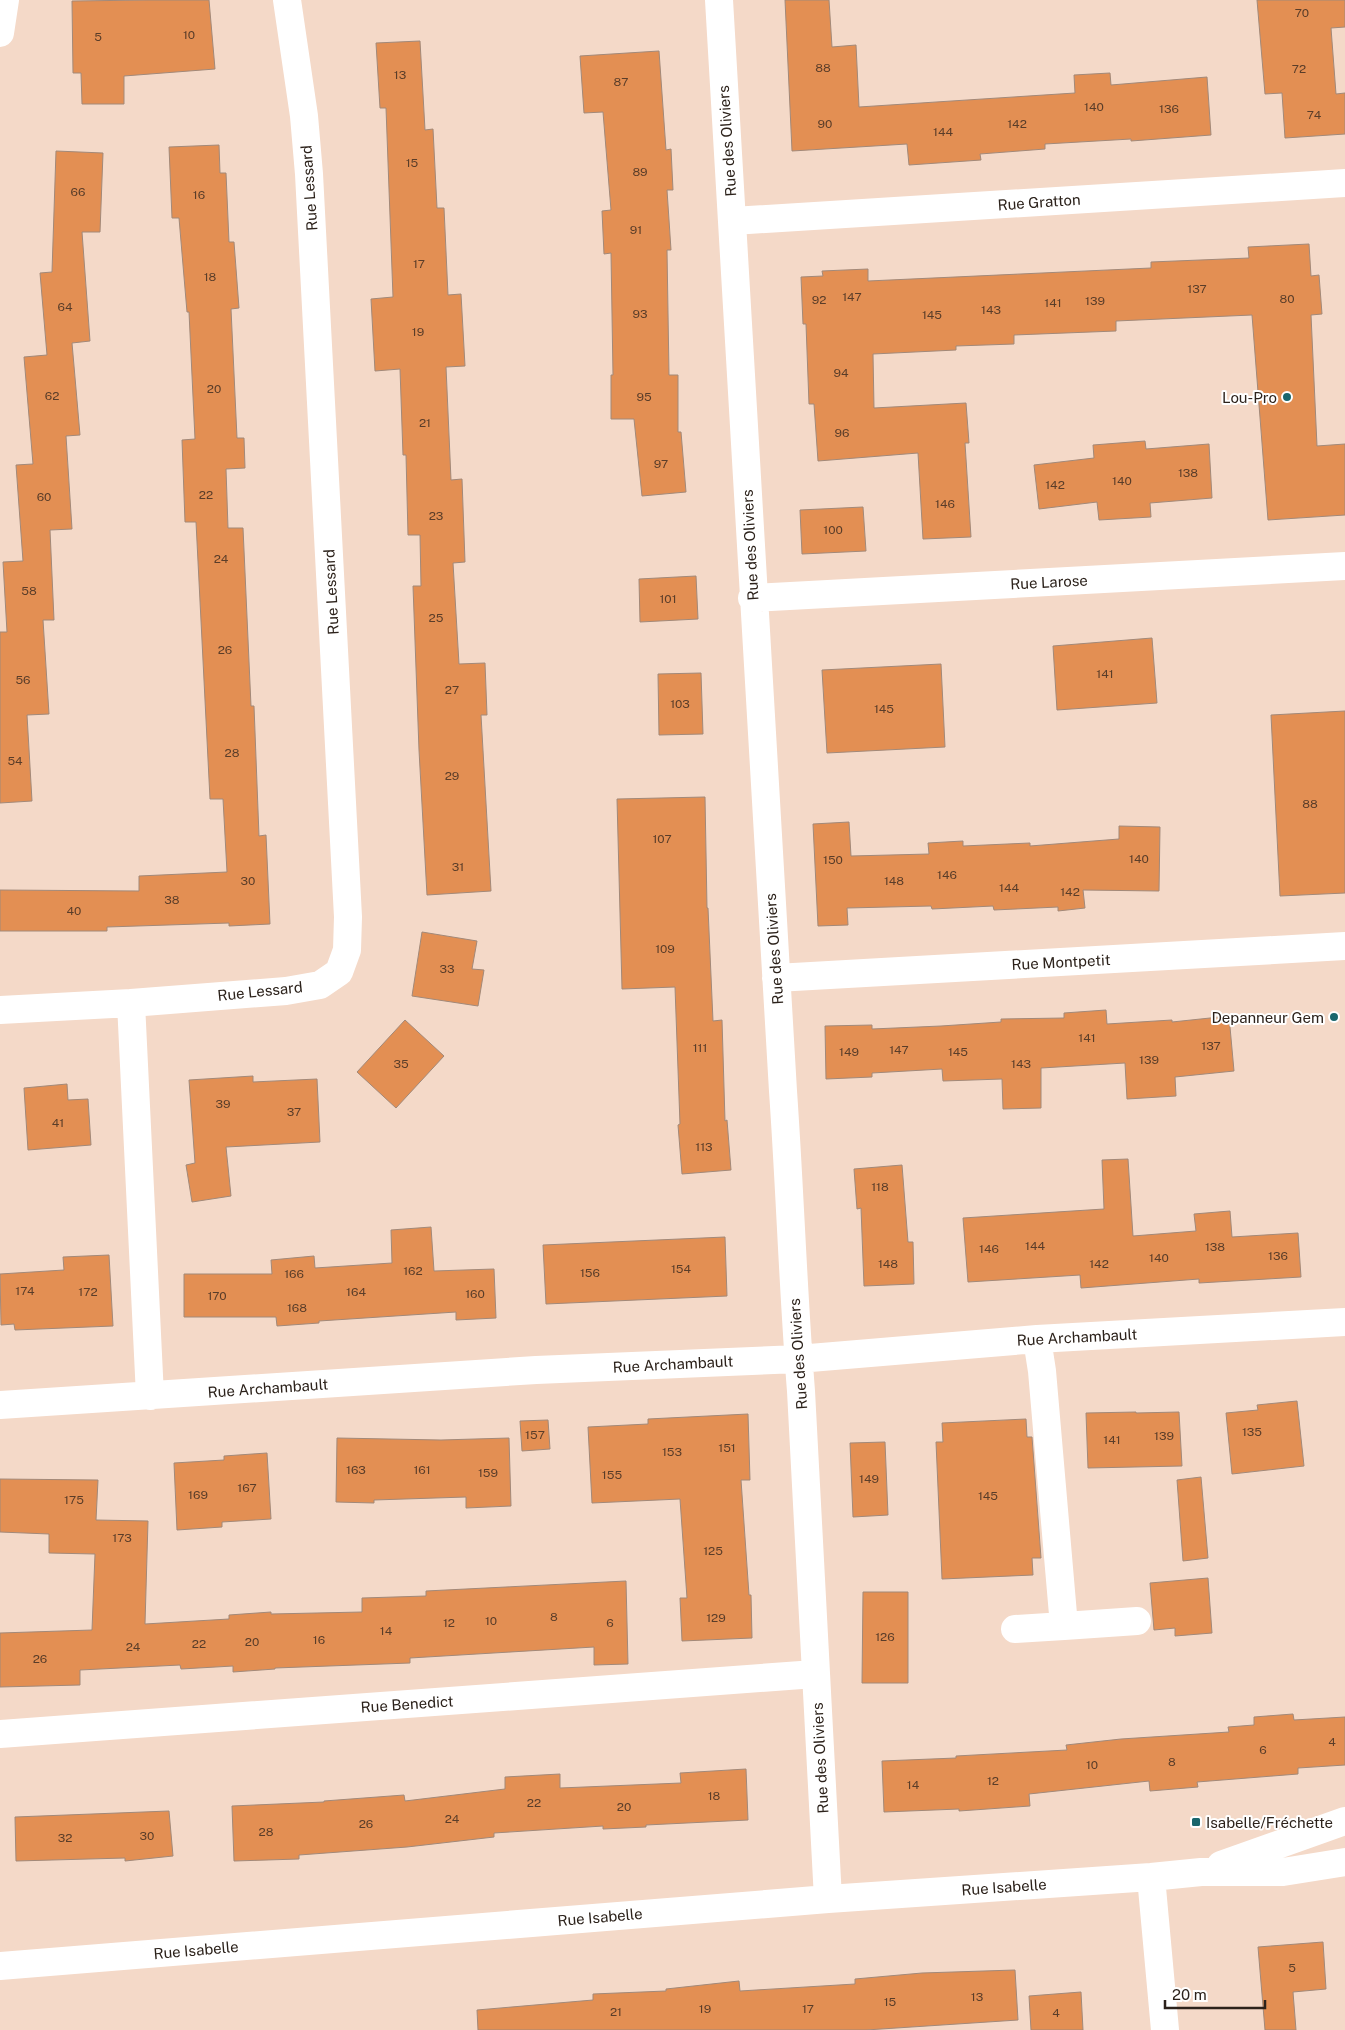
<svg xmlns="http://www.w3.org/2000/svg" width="1345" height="2030" font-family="'Public Sans',sans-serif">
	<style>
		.building { fill: #e38f53; stroke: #a28979 }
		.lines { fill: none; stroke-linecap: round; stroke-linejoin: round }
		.minor { stroke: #fff; stroke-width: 28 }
		.poi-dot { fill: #19666d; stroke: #fff; stroke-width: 2 }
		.labels { text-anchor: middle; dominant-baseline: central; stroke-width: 4; stroke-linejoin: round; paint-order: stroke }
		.number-label { font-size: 12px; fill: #5a3d29 }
		.street-label { font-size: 15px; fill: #2c221b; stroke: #fff }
		.poi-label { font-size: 15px; fill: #2c221b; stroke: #fff; text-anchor: end }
	</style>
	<rect width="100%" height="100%" fill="#f4d9c8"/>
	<!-- building -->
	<path class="building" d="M 148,0 L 209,0 L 215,69 L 124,76 L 124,104 L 82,104 L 81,73 L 73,73 L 72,1 Z
		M 785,0 L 829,0 L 832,47 L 856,45 L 859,107 L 1075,93 L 1074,75 L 1110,73 L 1111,85 L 1207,77 L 1211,135 L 1131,141 L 1131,139 L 1045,144 L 1045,149 L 980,154 L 981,160 L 909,165 L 907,144 L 792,151 Z
		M 1257,0 L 1345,0 L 1345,27 L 1331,28 L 1336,94 L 1345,93 L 1345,134 L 1285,138 L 1282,93 L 1265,94 Z
		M 420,41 L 425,130 L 433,129 L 437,208 L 444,208 L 448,295 L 461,294 L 465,366 L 446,367 L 451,480 L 462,479 L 465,562 L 453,563 L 459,664 L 485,663 L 487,715 L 481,715 L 491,891 L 427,895 L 419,750 L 413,586 L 421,586 L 420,535 L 408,535 L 406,455 L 403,455 L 400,369 L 375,371 L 371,299 L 393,297 L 386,108 L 380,108 L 376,43 Z
		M 659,51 L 666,150 L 671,149 L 673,190 L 667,190 L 671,250 L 667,250 L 669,375 L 678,375 L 678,432 L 681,432 L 686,492 L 642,496 L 634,419 L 611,419 L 611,375 L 613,375 L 611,253 L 604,254 L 602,211 L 611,210 L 603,112 L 584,113 L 580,56 Z
		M 219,145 L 220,173 L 226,173 L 229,242 L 234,242 L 239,308 L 231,309 L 237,438 L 244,438 L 245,468 L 226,469 L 228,528 L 243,528 L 251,706 L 254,706 L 259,836 L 266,835 L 270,924 L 229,926 L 229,923 L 107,927 L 107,931 L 0,931 L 0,890 L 139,891 L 139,876 L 227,872 L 223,799 L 210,799 L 196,522 L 185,522 L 182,440 L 195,439 L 189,312 L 187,312 L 179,218 L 172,218 L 169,147 Z
		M 56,151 L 103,153 L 100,232 L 82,232 L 90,341 L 72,343 L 80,435 L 66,436 L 72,529 L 50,530 L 54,620 L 43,620 L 49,714 L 27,715 L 32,801 L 0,803 L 0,632 L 7,632 L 3,562 L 23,561 L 16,465 L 33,464 L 24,357 L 47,355 L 40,273 L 52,272 Z
		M 1309,244 L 1311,276 L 1319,275 L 1322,314 L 1311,315 L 1317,446 L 1345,444 L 1345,515 L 1268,520 L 1252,315 L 1116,321 L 1116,331 L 1014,335 L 1014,344 L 956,346 L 956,350 L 873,354 L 874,408 L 966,403 L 969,443 L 965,443 L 971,537 L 923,539 L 918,453 L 818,461 L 814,404 L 809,404 L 806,324 L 803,324 L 801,277 L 823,276 L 822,271 L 868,269 L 868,281 L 1151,268 L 1151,262 L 1249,258 L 1248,247 Z
		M 1145,441 L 1146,449 L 1209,444 L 1212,498 L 1150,503 L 1151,517 L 1099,520 L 1097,502 L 1039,509 L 1034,465 L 1094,458 L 1093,445 Z
		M 863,507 L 866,551 L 802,554 L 800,510 Z
		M 696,576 L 698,619 L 640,622 L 639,579 Z
		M 1152,638 L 1157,703 L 1057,710 L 1053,646 Z
		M 941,664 L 945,747 L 827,753 L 822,670 Z
		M 701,673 L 703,734 L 659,735 L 658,674 Z
		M 1345,711 L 1345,893 L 1280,896 L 1271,715 Z
		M 705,797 L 707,908 L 708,908 L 713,1021 L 722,1020 L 725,1121 L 727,1120 L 731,1170 L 682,1174 L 678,1125 L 680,1124 L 675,987 L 622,989 L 617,799 Z
		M 849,822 L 851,856 L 929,854 L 928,843 L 963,841 L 963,846 L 1030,843 L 1030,846 L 1119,839 L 1119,826 L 1160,827 L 1159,891 L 1083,890 L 1085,908 L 1058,911 L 1058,907 L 994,910 L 993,906 L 932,909 L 931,906 L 847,908 L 848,925 L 818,926 L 813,824 Z
		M 422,932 L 477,941 L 472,969 L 484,970 L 478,1006 L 412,996 Z
		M 1106,1010 L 1107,1024 L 1172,1020 L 1172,1022 L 1229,1016 L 1234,1071 L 1175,1077 L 1176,1096 L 1127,1099 L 1125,1063 L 1041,1068 L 1041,1108 L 1003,1109 L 1002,1079 L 943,1081 L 942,1069 L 872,1073 L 872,1077 L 826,1079 L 825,1026 L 872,1025 L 872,1029 L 941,1026 L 1001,1022 L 1001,1019 L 1064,1018 L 1064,1013 Z
		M 405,1020 L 444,1056 L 396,1108 L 357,1072 Z
		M 253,1076 L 253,1082 L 317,1079 L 320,1142 L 226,1147 L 231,1196 L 192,1202 L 186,1165 L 195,1163 L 189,1080 Z
		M 67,1084 L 68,1100 L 88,1099 L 91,1145 L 28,1150 L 24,1088 Z
		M 1128,1159 L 1133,1236 L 1196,1231 L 1194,1214 L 1230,1211 L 1232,1237 L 1298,1233 L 1301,1277 L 1199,1283 L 1199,1279 L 1081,1288 L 1080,1275 L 968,1282 L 963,1218 L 1104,1209 L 1102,1160 Z
		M 902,1165 L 908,1242 L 913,1242 L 914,1284 L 864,1286 L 861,1208 L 857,1209 L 854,1169 Z
		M 431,1227 L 434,1271 L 494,1269 L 496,1318 L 456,1320 L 456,1312 L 319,1321 L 319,1323 L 277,1326 L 276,1317 L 184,1317 L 184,1274 L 272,1274 L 271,1260 L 314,1256 L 315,1268 L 392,1263 L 391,1230 Z
		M 725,1237 L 727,1296 L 546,1304 L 543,1245 Z
		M 109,1255 L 113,1326 L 15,1330 L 14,1324 L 1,1325 L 0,1274 L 64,1270 L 63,1257 Z
		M 1297,1401 L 1304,1466 L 1232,1474 L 1226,1413 L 1258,1410 L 1257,1405 Z
		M 1136,1412 L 1136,1413 L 1179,1412 L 1182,1466 L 1088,1468 L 1086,1413 Z
		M 748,1414 L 750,1480 L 741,1480 L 749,1595 L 751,1595 L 752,1638 L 682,1641 L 680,1598 L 687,1598 L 680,1499 L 592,1503 L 588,1427 L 648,1424 L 648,1419 Z
		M 1026,1419 L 1027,1437 L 1032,1437 L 1041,1558 L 1032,1558 L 1033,1575 L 942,1579 L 936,1442 L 943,1442 L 942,1423 Z
		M 548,1420 L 550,1449 L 522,1451 L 520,1421 Z
		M 337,1438 L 441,1440 L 509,1438 L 511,1506 L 466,1508 L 466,1497 L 374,1500 L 374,1503 L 336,1502 Z
		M 885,1442 L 888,1515 L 853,1517 L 850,1443 Z
		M 267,1453 L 271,1519 L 222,1522 L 222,1527 L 177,1530 L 174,1463 L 224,1460 L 224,1456 Z
		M 1201,1477 L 1208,1558 L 1183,1561 L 1177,1480 Z
		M 0,1479 L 98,1480 L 96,1520 L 148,1521 L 145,1624 L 229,1619 L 229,1615 L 271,1612 L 271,1614 L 362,1612 L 362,1598 L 426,1596 L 426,1591 L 626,1581 L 628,1664 L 594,1665 L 594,1647 L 410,1658 L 410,1663 L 275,1668 L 275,1669 L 233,1672 L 233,1666 L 181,1669 L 180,1665 L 80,1670 L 80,1685 L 0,1687 L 0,1633 L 92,1630 L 95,1554 L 49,1553 L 49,1534 L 0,1532 Z
		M 1208,1578 L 1212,1633 L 1175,1636 L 1175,1628 L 1154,1630 L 1150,1583 Z
		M 863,1592 L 908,1592 L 908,1683 L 862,1683 Z
		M 1293,1714 L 1294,1720 L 1345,1717 L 1345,1765 L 1298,1768 L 1298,1774 L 1197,1782 L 1198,1787 L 1150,1791 L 1149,1781 L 1029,1794 L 1030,1806 L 959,1811 L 959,1809 L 884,1812 L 882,1761 L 956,1758 L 956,1756 L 1067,1750 L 1066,1745 L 1121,1739 L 1229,1732 L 1228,1727 L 1254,1725 L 1254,1717 Z
		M 746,1769 L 748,1820 L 646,1825 L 646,1827 L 603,1829 L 603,1826 L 494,1833 L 494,1837 L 407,1847 L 299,1855 L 299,1859 L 234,1861 L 232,1806 L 324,1802 L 324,1801 L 404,1795 L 405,1801 L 505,1789 L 505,1777 L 560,1774 L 560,1788 L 681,1783 L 680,1773 Z
		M 169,1811 L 173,1856 L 125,1861 L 125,1858 L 16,1861 L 15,1817 Z
		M 1323,1942 L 1326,1989 L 1293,1992 L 1296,2030 L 1265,2030 L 1258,1947 Z
		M 1015,1970 L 1018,2020 L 866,2030 L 478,2030 L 477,2010 L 593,2000 L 593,1994 L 666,1991 L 666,1989 L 739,1981 L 740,1991 L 855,1984 L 855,1979 L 922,1973 Z
		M 1081,1992 L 1083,2030 L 1031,2030 L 1029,1996 Z"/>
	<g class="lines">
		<!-- minor -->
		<path class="minor" d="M 719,0 C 742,363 760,727 783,1091 C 790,1191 793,1291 801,1391 L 828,1899
			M 0,33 L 5,0
			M 733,221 L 1345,183
			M 752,598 L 1345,566
			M 776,978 L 1345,946
			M 0,1010 L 131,1003
			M 1037,1339 L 1042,1371 L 1064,1626 L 1137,1621
			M 150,1396 L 131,1003 L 286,991 L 320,985 L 339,972 L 347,950 L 348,917 L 309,174 L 304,116 L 287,0
			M 0,1405 L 536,1370 L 798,1359 L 1037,1339 L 1345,1322
			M 1015,1629 L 1064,1626
			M 0,1734 L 815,1674
			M 1221,1865 L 1345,1821
			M 1151,1877 L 1165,2030
			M 0,1966 L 828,1899 L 1151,1877 L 1201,1872 L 1283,1872 L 1345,1862"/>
	</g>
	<!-- markers -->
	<g class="poi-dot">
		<circle cx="1287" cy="397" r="5"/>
		<circle cx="1334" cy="1017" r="5"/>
		<rect x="1191" y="1817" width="10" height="10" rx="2.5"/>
	</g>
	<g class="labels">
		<!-- number labels -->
		<g class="number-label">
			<text x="1302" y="13">70</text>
			<text x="189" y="35">10</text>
			<text x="98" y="37">5</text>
			<text x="823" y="68">88</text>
			<text x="1299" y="69">72</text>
			<text x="400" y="75">13</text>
			<text x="621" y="82">87</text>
			<text x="1094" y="107">140</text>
			<text x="1169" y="109">136</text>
			<text x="1314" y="115">74</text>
			<text x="825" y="124">90</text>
			<text x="1017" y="124">142</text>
			<text x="943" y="132">144</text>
			<text x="412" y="163">15</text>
			<text x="640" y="172">89</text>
			<text x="78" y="192">66</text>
			<text x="199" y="195">16</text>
			<text x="636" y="230">91</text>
			<text x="419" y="264">17</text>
			<text x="210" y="277">18</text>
			<text x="1197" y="289">137</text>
			<text x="852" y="297">147</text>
			<text x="1287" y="299">80</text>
			<text x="819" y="300">92</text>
			<text x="1095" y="301">139</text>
			<text x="1053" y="303">141</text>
			<text x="65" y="307">64</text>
			<text x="991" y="310">143</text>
			<text x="640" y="314">93</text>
			<text x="932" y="315">145</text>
			<text x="418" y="332">19</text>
			<text x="841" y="373">94</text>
			<text x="214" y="389">20</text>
			<text x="52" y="396">62</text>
			<text x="644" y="397">95</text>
			<text x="425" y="423">21</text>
			<text x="842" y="433">96</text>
			<text x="661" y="464">97</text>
			<text x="1188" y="473">138</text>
			<text x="1122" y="481">140</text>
			<text x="1055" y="485">142</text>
			<text x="206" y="495">22</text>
			<text x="44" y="497">60</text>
			<text x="945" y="504">146</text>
			<text x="436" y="516">23</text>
			<text x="833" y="530">100</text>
			<text x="221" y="559">24</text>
			<text x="29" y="591">58</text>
			<text x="668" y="599">101</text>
			<text x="436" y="618">25</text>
			<text x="225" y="650">26</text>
			<text x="1105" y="674">141</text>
			<text x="23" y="680">56</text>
			<text x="452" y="690">27</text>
			<text x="680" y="704">103</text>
			<text x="884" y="709">145</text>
			<text x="232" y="753">28</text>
			<text x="15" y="761">54</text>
			<text x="452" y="776">29</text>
			<text x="1310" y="804">88</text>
			<text x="662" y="839">107</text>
			<text x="1139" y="859">140</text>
			<text x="833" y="860">150</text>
			<text x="458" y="867">31</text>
			<text x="947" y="875">146</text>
			<text x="248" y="881">30</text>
			<text x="894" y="881">148</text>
			<text x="1009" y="888">144</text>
			<text x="1070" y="892">142</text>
			<text x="172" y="900">38</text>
			<text x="74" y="911">40</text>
			<text x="665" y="949">109</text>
			<text x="447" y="969">33</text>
			<text x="1087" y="1038">141</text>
			<text x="1211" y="1046">137</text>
			<text x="700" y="1048">111</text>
			<text x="899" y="1050">147</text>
			<text x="849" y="1052">149</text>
			<text x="958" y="1052">145</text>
			<text x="1149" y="1060">139</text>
			<text x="401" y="1064">35</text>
			<text x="1021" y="1064">143</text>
			<text x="223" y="1104">39</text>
			<text x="294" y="1112">37</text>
			<text x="58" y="1123">41</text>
			<text x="704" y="1147">113</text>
			<text x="880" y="1187">118</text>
			<text x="1035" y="1246">144</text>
			<text x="1215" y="1247">138</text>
			<text x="989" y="1249">146</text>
			<text x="1278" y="1256">136</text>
			<text x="1159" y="1258">140</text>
			<text x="888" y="1264">148</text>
			<text x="1099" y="1264">142</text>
			<text x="681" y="1269">154</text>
			<text x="413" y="1271">162</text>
			<text x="590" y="1273">156</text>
			<text x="294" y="1274">166</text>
			<text x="25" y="1291">174</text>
			<text x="88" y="1292">172</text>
			<text x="356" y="1292">164</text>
			<text x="475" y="1294">160</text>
			<text x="217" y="1296">170</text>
			<text x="297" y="1308">168</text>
			<text x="1252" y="1432">135</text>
			<text x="535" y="1435">157</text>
			<text x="1164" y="1436">139</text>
			<text x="1112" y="1440">141</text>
			<text x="727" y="1448">151</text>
			<text x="672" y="1452">153</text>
			<text x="356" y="1470">163</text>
			<text x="422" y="1470">161</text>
			<text x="488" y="1473">159</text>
			<text x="612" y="1475">155</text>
			<text x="869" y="1479">149</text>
			<text x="247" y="1488">167</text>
			<text x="198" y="1495">169</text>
			<text x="988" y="1496">145</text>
			<text x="74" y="1500">175</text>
			<text x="122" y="1538">173</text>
			<text x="713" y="1551">125</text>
			<text x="554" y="1617">8</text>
			<text x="716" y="1618">129</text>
			<text x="491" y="1621">10</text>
			<text x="449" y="1623">12</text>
			<text x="610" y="1623">6</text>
			<text x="386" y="1631">14</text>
			<text x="885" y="1637">126</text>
			<text x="319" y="1640">16</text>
			<text x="252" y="1642">20</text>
			<text x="199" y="1644">22</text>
			<text x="133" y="1647">24</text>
			<text x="40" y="1659">26</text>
			<text x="1332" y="1742">4</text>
			<text x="1263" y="1750">6</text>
			<text x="1172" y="1762">8</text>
			<text x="1092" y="1765">10</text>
			<text x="993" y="1781">12</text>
			<text x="913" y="1785">14</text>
			<text x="714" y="1796">18</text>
			<text x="534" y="1803">22</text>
			<text x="624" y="1807">20</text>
			<text x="452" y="1819">24</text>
			<text x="366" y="1824">26</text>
			<text x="266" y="1832">28</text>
			<text x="147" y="1836">30</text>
			<text x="65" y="1838">32</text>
			<text x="1292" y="1968">5</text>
			<text x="977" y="1997">13</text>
			<text x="890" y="2002">15</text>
			<text x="705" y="2009">19</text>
			<text x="808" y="2009">17</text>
			<text x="616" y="2012">21</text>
			<text x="1056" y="2013">4</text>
		</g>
		<!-- street labels -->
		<g class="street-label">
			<text transform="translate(727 141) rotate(-94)">Rue des Oliviers</text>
			<text transform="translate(309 188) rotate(-94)">Rue Lessard</text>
			<text transform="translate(1039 202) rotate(-4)">Rue Gratton</text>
			<text transform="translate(750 545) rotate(-93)">Rue des Oliviers</text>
			<text transform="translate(1049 582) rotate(-3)">Rue Larose</text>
			<text transform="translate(331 592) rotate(-93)">Rue Lessard</text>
			<text transform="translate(774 949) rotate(-94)">Rue des Oliviers</text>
			<text transform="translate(1061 962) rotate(-3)">Rue Montpetit</text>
			<text transform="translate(260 991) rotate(-6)">Rue Lessard</text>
			<text transform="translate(1077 1337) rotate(-3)">Rue Archambault</text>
			<text transform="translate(798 1354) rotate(-94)">Rue des Oliviers</text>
			<text transform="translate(673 1364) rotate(-3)">Rue Archambault</text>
			<text transform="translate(268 1388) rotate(-4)">Rue Archambault</text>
			<text transform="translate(407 1704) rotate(-4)">Rue Benedict</text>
			<text transform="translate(820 1758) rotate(-93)">Rue des Oliviers</text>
			<text transform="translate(1004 1887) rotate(-4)">Rue Isabelle</text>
			<text transform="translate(600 1917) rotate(-5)">Rue Isabelle</text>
			<text transform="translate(196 1950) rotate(-5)">Rue Isabelle</text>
		</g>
		<!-- poi labels -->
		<g class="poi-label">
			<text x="1277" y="397">Lou-Pro</text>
			<text x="1324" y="1017">Depanneur Gem</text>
			<text x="1206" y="1822" text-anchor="start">Isabelle/Fréchette</text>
		</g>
	</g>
	<!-- scale -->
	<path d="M1165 2000v8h100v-8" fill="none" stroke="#2c221b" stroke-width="2.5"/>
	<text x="1172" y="2000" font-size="15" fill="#2c221b" stroke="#ffffff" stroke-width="4" paint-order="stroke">20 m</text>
</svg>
